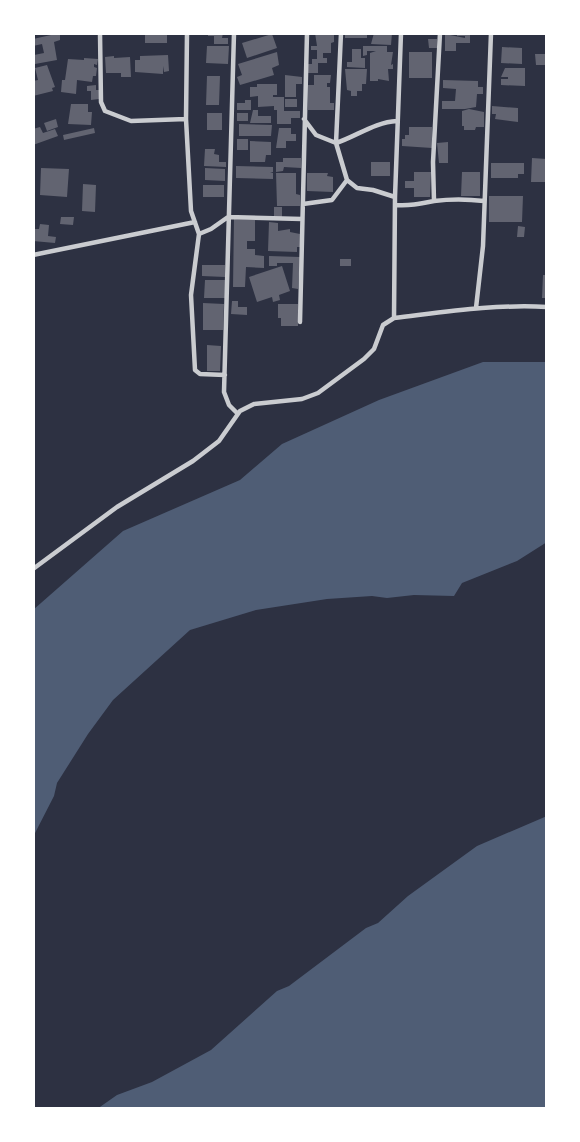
<svg xmlns="http://www.w3.org/2000/svg" width="580" height="1142" font-family="'Open Sans',sans-serif">
	<style>
		.water { fill: #4f5d75 }
		.building { fill: #626471 }
		.lines { fill: none; stroke-linecap: round; stroke-linejoin: round }
		.minor { stroke: #caccd0; stroke-width: 4.5 }
	</style>
	<rect width="100%" height="100%" fill="#2d3142"/>
	<!-- water -->
	<path class="water" d="M 483,362 L 547,362 L 547,542 L 517,561 L 462,583 L 454,596 L 414,595 L 387,598 L 372,596 L 327,599 L 256,610 L 190,630 L 113,700 L 88,734 L 57,783 L 54,796 L 33,837 L 33,610 L 123,531 L 240,480 L 282,444 L 379,400 Z
		M 547,816 L 547,1109 L 97,1109 L 117,1095 L 152,1082 L 211,1050 L 277,991 L 289,986 L 366,928 L 378,923 L 408,896 L 477,846 Z"/>
	<!-- building -->
	<path class="building" d="M 60,33 L 60,40 L 54,42 L 57,60 L 35,64 L 34,55 L 44,53 L 42,44 L 33,46 L 33,39 Z
		M 145,33 L 167,33 L 167,43 L 145,43 Z
		M 208,33 L 223,33 L 222,38 L 228,38 L 228,44 L 214,44 L 214,36 L 208,36 Z
		M 315,33 L 334,33 L 334,42 L 331,43 L 331,53 L 323,53 L 323,58 L 327,58 L 327,63 L 318,63 L 318,73 L 308,73 L 308,64 L 312,64 L 312,59 L 317,59 L 317,50 L 311,50 L 311,46 L 317,46 Z
		M 345,33 L 367,33 L 367,38 L 345,38 Z
		M 374,33 L 392,33 L 391,45 L 371,44 Z
		M 457,33 L 470,33 L 470,43 L 456,43 L 456,51 L 445,51 L 445,34 L 465,38 L 465,36 L 457,36 Z
		M 272,34 L 277,48 L 247,58 L 242,43 Z
		M 428,39 L 437,39 L 437,48 L 429,48 Z
		M 207,46 L 229,46 L 228,64 L 206,63 Z
		M 363,46 L 387,46 L 387,52 L 393,52 L 391,65 L 393,64 L 393,69 L 388,69 L 389,81 L 378,79 L 378,81 L 370,81 L 370,53 L 376,51 L 367,51 L 367,55 L 363,56 Z
		M 502,47 L 522,48 L 522,64 L 501,63 Z
		M 352,49 L 361,49 L 361,58 L 365,58 L 365,68 L 347,67 L 347,62 L 352,62 Z
		M 277,52 L 279,65 L 272,68 L 274,75 L 240,85 L 237,77 L 242,75 L 238,64 Z
		M 409,52 L 432,52 L 432,78 L 409,78 Z
		M 535,54 L 547,54 L 547,65 L 536,65 Z
		M 168,55 L 169,71 L 164,72 L 163,66 L 163,74 L 135,72 L 135,60 L 140,60 L 140,56 Z
		M 114,56 L 114,58 L 130,57 L 131,77 L 121,77 L 121,73 L 106,73 L 105,57 Z
		M 84,58 L 98,59 L 97,65 L 94,64 L 94,67 L 97,68 L 96,76 L 93,76 L 92,82 L 77,80 L 76,94 L 61,92 L 62,80 L 65,80 L 68,59 L 84,60 Z
		M 47,65 L 55,87 L 52,88 L 53,91 L 33,96 L 33,81 L 38,80 L 35,68 Z
		M 505,68 L 525,68 L 525,86 L 501,85 L 501,79 L 508,79 L 508,77 L 501,77 Z
		M 345,69 L 367,69 L 366,84 L 362,84 L 362,91 L 357,91 L 357,96 L 351,96 L 351,91 L 347,90 Z
		M 285,75 L 302,77 L 302,84 L 296,84 L 296,97 L 285,97 Z
		M 314,75 L 331,75 L 330,83 L 327,83 L 327,87 L 330,87 L 330,103 L 334,103 L 334,110 L 308,110 L 308,85 L 314,85 Z
		M 207,76 L 220,76 L 219,105 L 206,105 Z
		M 443,80 L 478,81 L 478,87 L 483,87 L 483,94 L 477,94 L 476,107 L 465,109 L 442,109 L 442,101 L 455,101 L 456,89 L 443,88 Z
		M 257,84 L 277,84 L 277,95 L 273,95 L 273,97 L 284,97 L 284,111 L 300,111 L 300,118 L 291,118 L 291,124 L 277,124 L 277,110 L 274,110 L 274,106 L 258,107 L 258,96 L 250,97 L 250,87 L 257,87 Z
		M 96,85 L 96,90 L 99,90 L 99,99 L 91,100 L 91,91 L 87,91 L 87,86 Z
		M 285,99 L 297,99 L 297,107 L 285,107 Z
		M 245,100 L 251,100 L 251,110 L 237,110 L 237,103 L 245,103 Z
		M 71,104 L 88,104 L 88,112 L 92,112 L 91,125 L 68,124 Z
		M 492,106 L 518,108 L 518,122 L 495,119 L 496,114 L 492,114 Z
		M 469,109 L 484,112 L 484,127 L 476,127 L 475,130 L 464,130 L 464,126 L 462,126 L 462,111 Z
		M 253,110 L 258,110 L 258,116 L 271,116 L 271,123 L 250,123 Z
		M 207,113 L 222,113 L 222,130 L 207,130 Z
		M 237,113 L 248,113 L 248,121 L 237,121 Z
		M 56,119 L 58,127 L 47,131 L 44,123 Z
		M 239,124 L 272,125 L 271,136 L 239,136 Z
		M 40,127 L 43,133 L 55,129 L 58,136 L 33,145 L 33,129 Z
		M 409,127 L 432,127 L 432,148 L 402,146 L 402,139 L 405,139 L 405,135 L 409,135 Z
		M 94,128 L 95,133 L 64,140 L 63,135 Z
		M 279,128 L 291,128 L 291,134 L 296,134 L 296,141 L 286,141 L 286,148 L 276,148 Z
		M 237,139 L 248,139 L 248,150 L 237,150 Z
		M 250,141 L 271,142 L 271,155 L 266,155 L 265,162 L 250,162 Z
		M 448,142 L 448,163 L 439,163 L 437,143 Z
		M 205,149 L 215,149 L 214,154 L 219,155 L 219,162 L 226,162 L 226,167 L 204,166 Z
		M 283,158 L 301,158 L 301,168 L 284,167 L 283,171 L 276,172 L 276,162 L 283,162 Z
		M 532,158 L 547,159 L 547,182 L 531,182 Z
		M 371,162 L 390,162 L 390,176 L 371,176 Z
		M 491,163 L 524,163 L 524,174 L 518,174 L 518,178 L 491,178 Z
		M 236,166 L 273,167 L 273,172 L 270,172 L 273,173 L 273,179 L 236,178 Z
		M 41,168 L 69,169 L 67,197 L 40,195 Z
		M 205,168 L 225,169 L 225,181 L 205,180 Z
		M 414,172 L 431,172 L 430,197 L 414,197 L 414,188 L 405,188 L 405,181 L 414,181 Z
		M 462,172 L 480,172 L 480,196 L 461,196 Z
		M 276,173 L 296,173 L 296,194 L 300,195 L 300,206 L 277,206 Z
		M 307,173 L 328,173 L 327,176 L 333,177 L 333,192 L 307,191 Z
		M 83,184 L 96,185 L 95,212 L 82,211 Z
		M 203,185 L 224,185 L 224,197 L 203,197 Z
		M 489,196 L 523,196 L 522,222 L 489,222 Z
		M 274,207 L 282,207 L 282,217 L 274,217 Z
		M 61,217 L 74,217 L 73,225 L 60,224 Z
		M 234,219 L 255,220 L 255,241 L 247,241 L 247,249 L 255,249 L 255,255 L 264,256 L 264,268 L 246,267 L 245,287 L 233,287 Z
		M 269,222 L 278,223 L 278,231 L 290,229 L 290,232 L 300,234 L 300,247 L 297,247 L 297,252 L 268,251 Z
		M 40,224 L 49,225 L 48,236 L 56,237 L 55,243 L 33,241 L 34,229 L 39,229 Z
		M 518,226 L 525,227 L 524,237 L 517,237 Z
		M 269,256 L 300,257 L 298,289 L 292,288 L 293,263 L 277,263 L 277,266 L 269,266 Z
		M 340,259 L 351,259 L 351,266 L 340,266 Z
		M 202,265 L 225,265 L 225,277 L 202,276 Z
		M 282,266 L 290,291 L 279,295 L 280,300 L 273,302 L 272,297 L 257,302 L 249,277 Z
		M 543,275 L 547,275 L 547,298 L 542,298 Z
		M 205,280 L 225,280 L 225,298 L 204,298 Z
		M 232,301 L 238,301 L 238,307 L 247,307 L 247,315 L 231,314 Z
		M 203,303 L 224,304 L 223,330 L 203,330 Z
		M 278,304 L 298,304 L 298,326 L 281,326 L 281,318 L 278,318 Z
		M 207,345 L 221,346 L 220,371 L 207,371 Z"/>
	<g class="lines">
		<!-- minor -->
		<path class="minor" d="M 100,33 L 101,102 L 105,111 L 131,121 L 186,119
			M 187,33 L 186,119 L 191,211 L 199,234 L 191,295 L 195,370 L 200,374 L 225,375
			M 234,33 L 224,392 L 229,405 L 238,414
			M 341,33 L 336,143 C 357,136 375,122 397,121
			M 304,119 L 316,135 L 336,143 L 347,180 L 357,188 L 373,190 L 395,197
			M 434,201 L 433,162 L 440,33
			M 303,204 L 332,200 L 347,180
			M 395,205 C 409,206 419,204 434,201 C 450,199 467,199 484,201
			M 199,234 L 211,229 L 228,217 L 302,219
			M 33,255 L 195,222
			M 476,308 L 483,246 L 491,33
			M 394,318 L 395,197 L 401,33
			M 300,322 L 307,33
			M 33,569 L 117,507 L 193,461 L 219,441 L 240,411 L 254,404 L 302,399 L 318,393 L 364,359 L 374,349 L 383,325 L 394,318 C 445,312 495,304 547,307"/>
	</g>
	<!-- border -->
	<rect width="580" height="1142" fill="none" stroke="#ffffff" stroke-width="70"/>
</svg>
